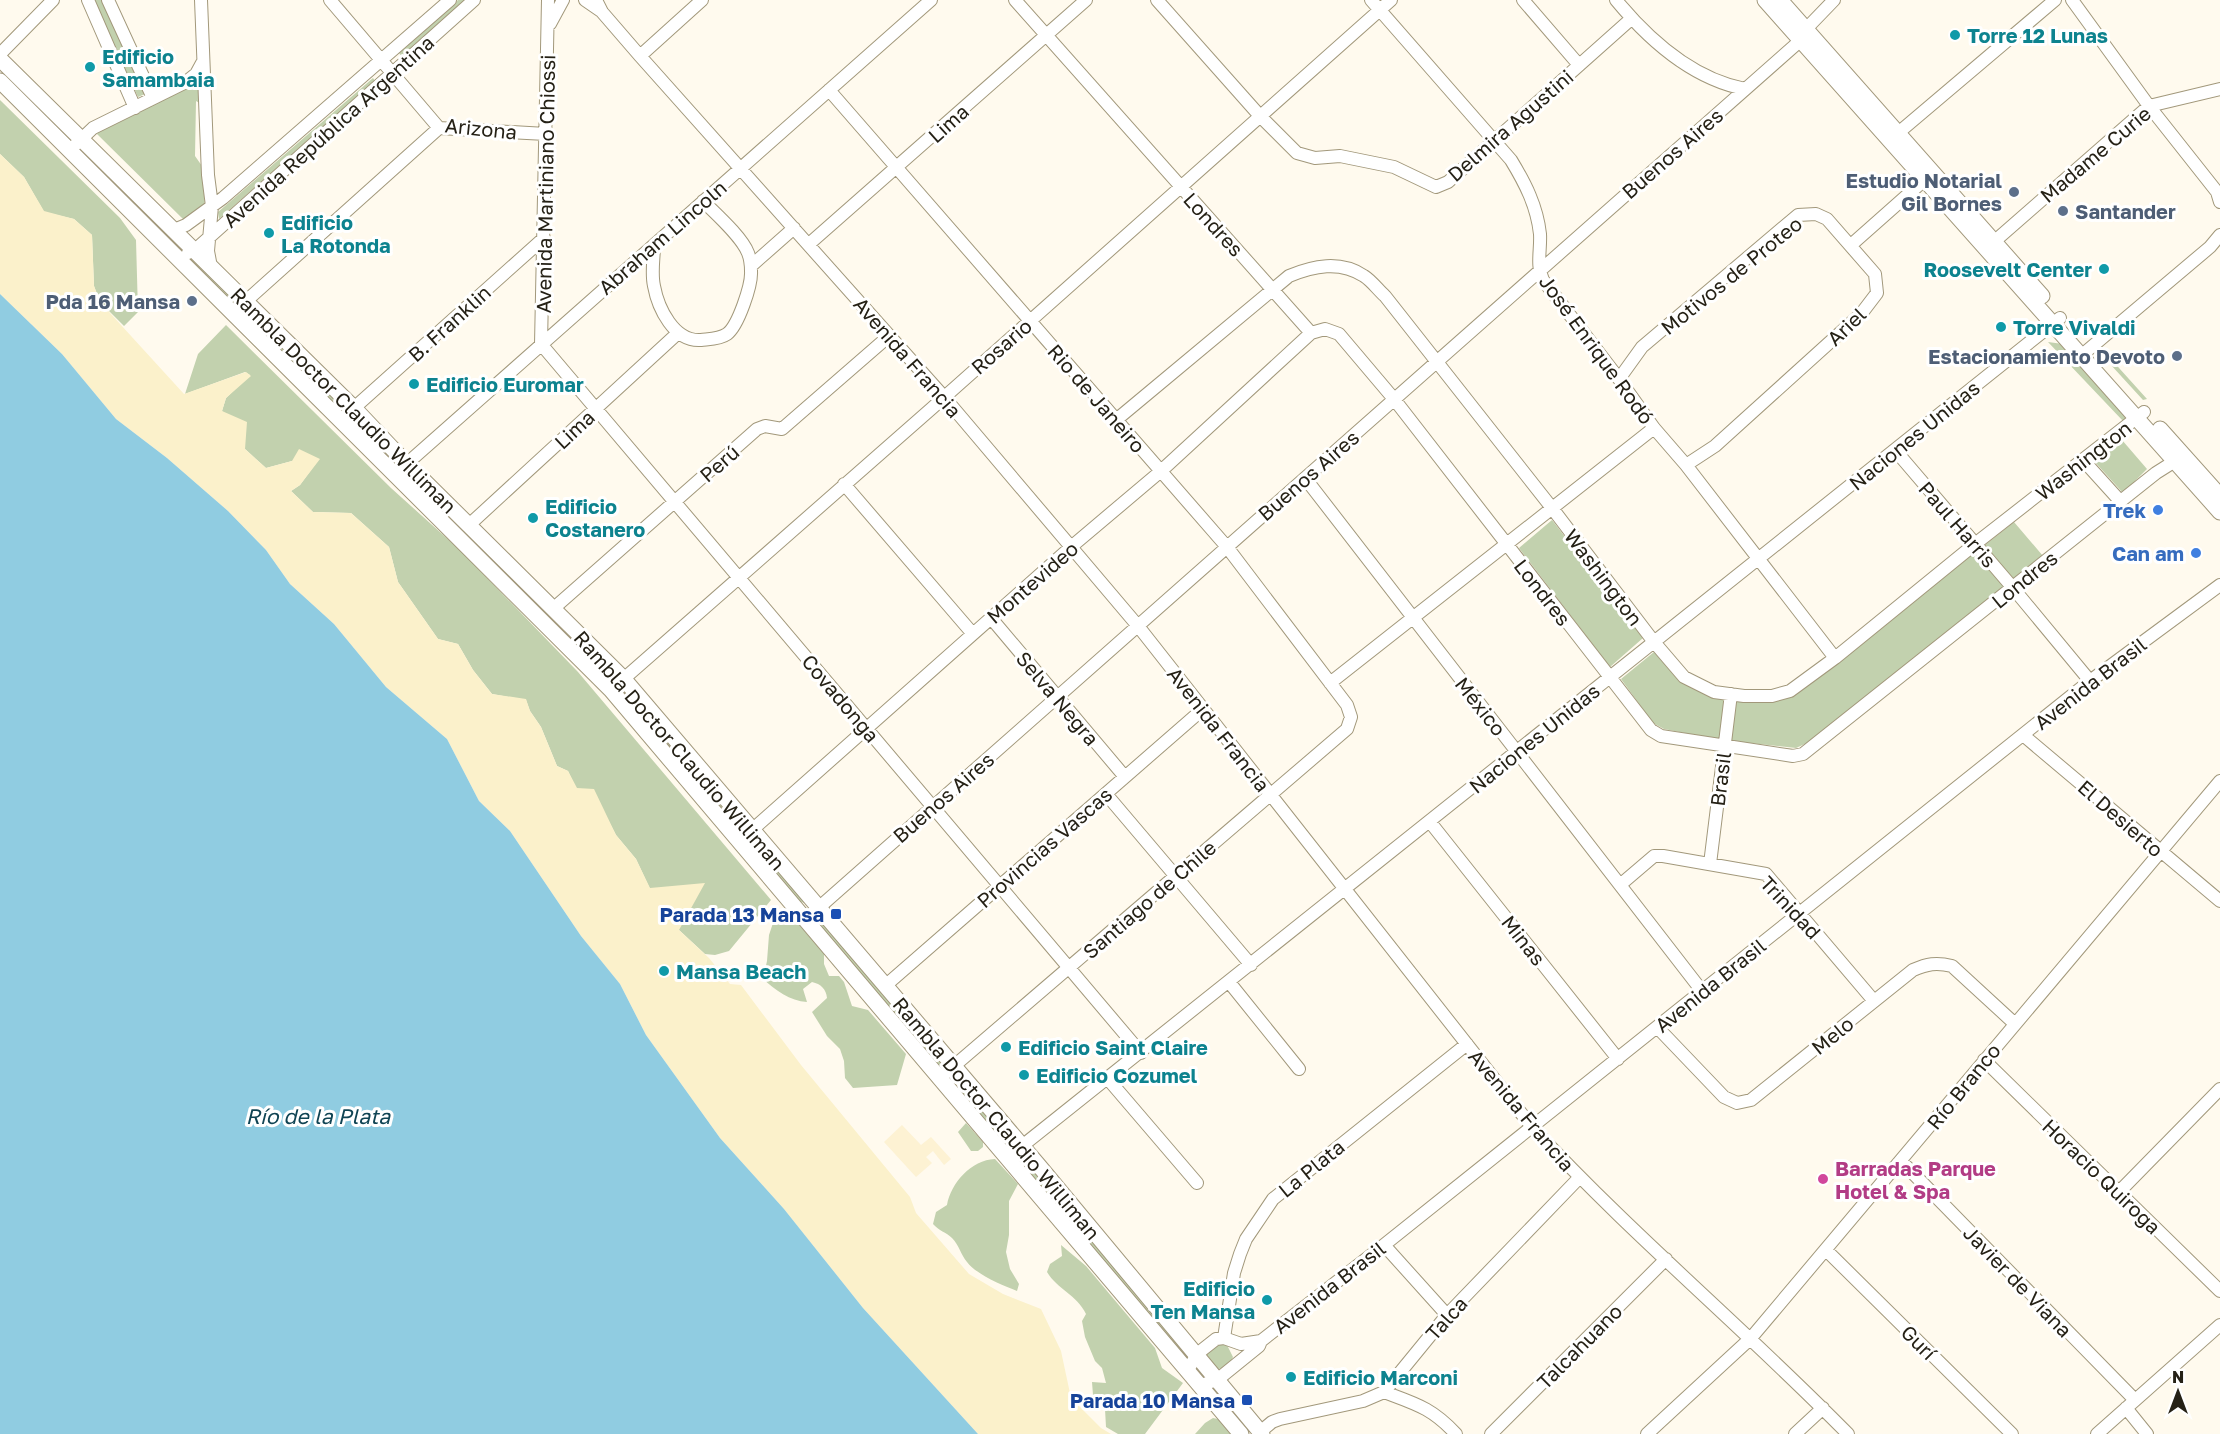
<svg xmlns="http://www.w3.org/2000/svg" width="2220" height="1434" font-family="'Golos Text',sans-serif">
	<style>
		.built { fill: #fdf2d3 }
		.green { fill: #c2d1ae }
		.sand { fill: #fbf1cb }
		.water { fill: #90cce1 }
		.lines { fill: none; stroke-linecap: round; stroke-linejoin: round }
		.minor-casing { stroke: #a2987b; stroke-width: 14 }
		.major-casing { stroke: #a2987b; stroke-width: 17 }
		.minor { stroke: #fff; stroke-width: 12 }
		.major { stroke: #fff; stroke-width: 15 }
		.culture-dot { fill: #0f9aa8; stroke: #fff; stroke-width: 2 }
		.service-dot { fill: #5c6f8a; stroke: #fff; stroke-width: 2 }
		.shop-dot { fill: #3f7fe0; stroke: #fff; stroke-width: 2 }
		.transit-dot { fill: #1a4fb4; stroke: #fff; stroke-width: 2 }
		.hotel-dot { fill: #d1479c; stroke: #fff; stroke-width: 2 }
		.labels { text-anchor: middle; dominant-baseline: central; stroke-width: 6; stroke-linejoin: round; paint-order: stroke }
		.culture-label { font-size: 20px; font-weight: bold; fill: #0d838f; stroke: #fff; text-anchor: start }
		.street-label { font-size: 20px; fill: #252116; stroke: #fff }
		.service-label { font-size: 20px; font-weight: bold; fill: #4e5e75; stroke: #fff; text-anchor: end }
		.shop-label { font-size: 20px; font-weight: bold; fill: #366cbe; stroke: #fff; text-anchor: end }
		.transit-label { font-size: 20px; font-weight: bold; fill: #164399; stroke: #fff; text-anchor: end }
		.hotel-label { font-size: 20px; font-weight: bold; fill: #b23c85; stroke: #fff; text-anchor: start }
		.water-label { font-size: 21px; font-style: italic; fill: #104454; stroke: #fff }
	</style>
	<rect width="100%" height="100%" fill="#fffaee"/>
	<!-- built -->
	<path class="built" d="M 902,1125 L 921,1145 L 931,1137 L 951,1159 L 944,1165 L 933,1151 L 926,1157 L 932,1163 L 916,1177 L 884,1142 Z"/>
	<!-- green -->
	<path class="green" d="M 93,0 L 102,0 L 145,94 L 138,97 Z
		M 458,0 L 467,0 L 402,57 L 399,53 Z
		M 373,78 L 375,81 L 219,219 L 218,212 Z
		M 199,83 L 201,104 L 196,101 L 195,156 L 202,166 L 205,206 L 184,220 L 97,134 L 99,130 Z
		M 0,100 L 120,218 L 136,240 L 138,312 L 124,326 L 100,302 L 94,286 L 92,235 L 74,219 L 44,212 L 24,177 L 0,154 Z
		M 192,257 L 392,454 L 395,462 L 394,463 L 189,260 Z
		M 226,325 L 391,488 L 461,551 L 578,672 L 771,900 L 729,951 L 715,955 L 705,954 L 679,930 L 650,889 L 636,859 L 616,835 L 606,816 L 576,788 L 568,771 L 557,766 L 541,727 L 530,711 L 526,700 L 492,694 L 473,670 L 458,644 L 438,639 L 398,582 L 389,547 L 351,513 L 313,512 L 291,491 L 300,485 L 319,459 L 292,461 L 266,468 L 245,449 L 222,411 L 226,398 L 250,375 L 245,372 L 185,394 L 198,354 Z
		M 2048,342 L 2063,344 L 2125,413 L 2126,418 L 2123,421 Z
		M 2101,348 L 2147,399 L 2143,400 L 2100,353 Z
		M 2122,440 L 2147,469 L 2123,493 L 2094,461 Z
		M 410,477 L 610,674 L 608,675 L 606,675 Z
		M 1552,520 L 1643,638 L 1610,667 L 1519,548 Z
		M 2014,522 L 2043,556 L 2014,580 L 1985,545 Z
		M 1972,552 L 2005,587 L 1807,743 L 1796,748 L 1731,741 L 1736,702 L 1771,701 L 1795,695 Z
		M 1654,652 C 1679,680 1686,690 1724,698 L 1721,740 L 1664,729 L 1653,723 L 1621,679 Z
		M 626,692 L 805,901 L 804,903 L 795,899 L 625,695 Z
		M 781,911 L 787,912 L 824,952 L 824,964 L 829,976 L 839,976 L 844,982 L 852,1006 L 868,1010 L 906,1054 L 897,1085 L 853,1088 L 845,1078 L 844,1061 L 840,1049 L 827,1036 L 812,1012 L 827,998 C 826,989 821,984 812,982 L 803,989 L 807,1002 C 790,1001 775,990 763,979 L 767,961 L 769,935 L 776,914 Z
		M 821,923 L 824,923 L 944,1063 L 944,1066 L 938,1067 L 823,931 Z
		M 963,1089 L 966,1089 L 1011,1142 L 1011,1145 L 1006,1147 L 960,1091 Z
		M 966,1123 L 983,1142 L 983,1147 L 978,1151 L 971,1151 L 958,1132 Z
		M 995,1159 L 1018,1184 L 1009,1201 L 1009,1235 L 1006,1252 L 1010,1269 L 1019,1284 L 1017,1291 C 1002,1285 977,1275 967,1262 C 961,1255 959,1245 952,1238 C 946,1232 939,1231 933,1224 L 936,1212 L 947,1205 C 951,1183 971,1160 995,1159 Z
		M 1028,1164 L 1030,1165 L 1189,1356 L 1184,1357 L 1025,1169 Z
		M 1061,1245 L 1086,1266 L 1155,1348 L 1162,1368 L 1183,1383 L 1145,1434 L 1118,1434 L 1106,1427 L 1105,1409 L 1093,1395 L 1092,1382 L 1106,1383 L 1102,1368 L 1095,1361 L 1085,1337 L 1082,1321 L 1086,1314 C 1077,1295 1057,1289 1047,1272 L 1050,1264 L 1062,1256 Z
		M 1219,1343 L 1227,1345 L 1233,1357 C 1229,1365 1226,1369 1217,1369 L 1206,1356 L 1207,1352 Z
		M 1213,1418 L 1218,1419 L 1231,1434 L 1195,1434 L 1205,1423 Z"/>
	<!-- sand -->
	<path class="sand" d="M 0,154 L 24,177 L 44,211 L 74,219 L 92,235 L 94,286 L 100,302 L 184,394 L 246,372 L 251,376 L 226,398 L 222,411 L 247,422 L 245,449 L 266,468 L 292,461 L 299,449 L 320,459 L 300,485 L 291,491 L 313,512 L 351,513 L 389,547 L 398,582 L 438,639 L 458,644 L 473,670 L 492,694 L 526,699 L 530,711 L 541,727 L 557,766 L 568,771 L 577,788 L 594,789 L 616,835 L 636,859 L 650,888 L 705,883 L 679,930 L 709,958 L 730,984 L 741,985 L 801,1065 L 910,1197 L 916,1213 L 969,1274 L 1003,1294 L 1041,1309 L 1061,1351 L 1071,1398 L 1101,1428 L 1111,1434 L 978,1434 L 863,1308 L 784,1209 L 720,1138 L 646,1035 L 620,984 L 581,936 L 510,831 L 479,801 L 447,739 L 386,687 L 334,624 L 290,584 L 266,550 L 228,511 L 167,458 L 116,419 L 62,354 L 0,294 Z"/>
	<!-- water -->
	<path class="water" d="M 0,294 L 62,354 L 116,419 L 167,458 L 228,511 L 266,550 L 290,584 L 334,624 L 386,687 L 447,739 L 479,801 L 510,831 L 581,936 L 620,984 L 646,1035 L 720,1138 L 784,1209 L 863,1308 L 978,1434 L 0,1434 Z"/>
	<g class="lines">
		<!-- minor casing -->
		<g class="minor-casing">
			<path id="minor" d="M 88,0 L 135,108
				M 108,0 L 153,98
				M 201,0 L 208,175 L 212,206 L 208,251 L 211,267
				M 330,0 L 439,128 L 546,134
				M 585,0 L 601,11
				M 596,0 L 602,12 L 640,56 L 944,397 L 1138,626 L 1532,1127 C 1632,1235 1745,1329 1848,1434
				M 1015,0 L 1311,333 L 1325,329 L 1339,334 L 1394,399 L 1651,730 L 1661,736 L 1793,756 L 1803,754 L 2156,473 L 2175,461
				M 1157,0 L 1260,116 L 1297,153 L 1315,158 L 1340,156 L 1394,167 L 1436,187 L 1448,182 L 1631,19
				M 1371,0 L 1511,160 C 1525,183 1537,206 1540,234 C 1541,250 1536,265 1543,280 L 1619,379 L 1654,428 L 1686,465 L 1835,658
				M 1523,0 L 1579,65
				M 1616,0 C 1649,40 1693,79 1745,89
				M 2072,0 L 2149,106 L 2217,192 L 2220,202
				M 550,24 L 563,0
				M 0,54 L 53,0
				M 640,56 L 702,0
				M 829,90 L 1227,547 L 1347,705 L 1351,717 L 1347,729 L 940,1078
				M 1891,139 L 2055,0
				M 70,150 L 93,128 L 186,82 L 196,74 L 202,63
				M 174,230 L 186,225 L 223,198 L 450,0
				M 809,244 L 1086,0
				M 654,245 C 654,258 651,273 654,286 C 658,308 674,342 701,340 C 709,339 720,339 727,334 C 738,326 752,285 751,271 C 751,266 750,258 748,253 C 742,237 716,214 703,201
				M 1851,245 L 1930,175
				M 1988,247 L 2149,106 L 2220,89
				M 188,253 L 195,250 L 474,0
				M 751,266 L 794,228
				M 245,302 L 439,128
				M 541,344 L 1141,1053
				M 541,344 L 548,0
				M 2082,355 L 2210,247 L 2220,235
				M 1619,379 L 1642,347 L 1798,215 L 1816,214 L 1827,219 L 1875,274 L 1877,293 L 1861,314 L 1715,446 L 1686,465
				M 354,408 L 544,238
				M 1116,420 L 1289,276 C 1313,266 1340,260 1364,276 C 1372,281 1378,290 1385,296 L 1552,508 L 1654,642 L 1684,677 L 1714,692 L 1744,696 L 1772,696 L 1790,691 L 1835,658 L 1975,544 L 2144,412
				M 1895,450 L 2013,588 L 2090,681
				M 2083,460 L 2121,502
				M 394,475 L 931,0
				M 1305,478 L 1702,991
				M 844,484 L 973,634
				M 469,525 L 678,333
				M 554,608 L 757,429 L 765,426 L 782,429 L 889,336
				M 991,618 L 1125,777
				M 1330,683 L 1654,428
				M 611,690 L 931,409 L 1391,0
				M 2023,735 L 2220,901
				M 1106,794 L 1251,965
				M 1430,822 L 1618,1059
				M 752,830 L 1071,547 L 1161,471 L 1311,333
				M 1710,864 L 1731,694
				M 1620,885 L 1654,856 L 1663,856 L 1766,874 L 1874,1001
				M 806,919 L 1801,40 L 1806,29 L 1834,0
				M 1229,982 L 1299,1069
				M 885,986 L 1203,709
				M 1657,1027 L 1724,1097 L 1737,1103 L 1751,1100 L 1913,970 C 1927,964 1936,962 1952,966 L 2014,1023
				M 1984,1060 L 2220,1291
				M 1108,1079 L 1197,1183
				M 1007,1158 L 2060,318
				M 1901,1161 L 2135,1400
				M 2118,1193 L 2220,1089
				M 1384,1245 L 1447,1315
				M 1826,1250 L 2012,1434
				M 1224,1338 L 1234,1273 L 1240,1254 L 1246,1239 L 1273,1199 L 1467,1044
				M 1188,1370 L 1197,1354 L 1216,1339 L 1224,1338 L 1241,1344 L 1261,1341
				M 1201,1385 L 1217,1380 L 1259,1346 L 1261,1341 L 1384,1245 L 2090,681 L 2220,585
				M 1384,1392 C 1416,1404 1432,1408 1456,1434
				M 2126,1408 L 2147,1434
				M 1260,1432 L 1272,1422 L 1280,1419 L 1363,1401 L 1384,1392 L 1447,1315 L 1579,1178
				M 1491,1434 L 1666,1259
				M 1647,1434 L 1751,1338 L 2220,781
				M 1795,1434 L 1823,1408
				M 2097,1434 L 2220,1325"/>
		</g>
		<!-- major casing -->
		<g class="major-casing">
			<path id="major" d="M 1765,0 L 2220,512
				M 1780,0 L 2042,296
				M 0,59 L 354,408 L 407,464 L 623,678 L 1040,1167 L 1262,1434
				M 0,81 L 611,690 L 1241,1434
				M 2160,429 L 2220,496"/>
		</g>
		<!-- minor -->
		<use href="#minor" class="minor"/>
		<!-- major -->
		<use href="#major" class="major"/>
	</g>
	<!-- markers -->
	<g class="culture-dot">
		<circle cx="1955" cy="35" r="6"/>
		<circle cx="90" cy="67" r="6"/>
		<circle cx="269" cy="233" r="6"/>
		<circle cx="2104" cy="269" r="6"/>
		<circle cx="2001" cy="327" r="6"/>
		<circle cx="414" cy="384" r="6"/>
		<circle cx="533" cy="518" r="6"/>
		<circle cx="664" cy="971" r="6"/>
		<circle cx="1006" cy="1047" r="6"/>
		<circle cx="1024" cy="1075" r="6"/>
		<circle cx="1267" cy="1300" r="6"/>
		<circle cx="1291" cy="1377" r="6"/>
	</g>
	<g class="service-dot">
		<circle cx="2014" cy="192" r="6"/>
		<circle cx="2063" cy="211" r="6"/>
		<circle cx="192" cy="301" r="6"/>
		<circle cx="2177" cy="356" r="6"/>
	</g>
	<g class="shop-dot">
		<circle cx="2158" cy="510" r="6"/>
		<circle cx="2196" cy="553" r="6"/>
	</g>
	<g class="transit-dot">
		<rect x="830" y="908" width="12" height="12" rx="3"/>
		<rect x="1241" y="1394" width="12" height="12" rx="3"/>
	</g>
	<circle class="hotel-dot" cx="1823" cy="1179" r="6"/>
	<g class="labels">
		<!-- culture labels -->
		<g class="culture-label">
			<text x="1967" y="35">Torre 12 Lunas</text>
			<text x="102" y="56">Edificio<tspan x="102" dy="23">Samambaia</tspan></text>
			<text x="281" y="222">Edificio<tspan x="281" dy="23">La Rotonda</tspan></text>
			<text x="2092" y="269" text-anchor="end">Roosevelt Center</text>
			<text x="2013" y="327">Torre Vivaldi</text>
			<text x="426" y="384">Edificio Euromar</text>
			<text x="545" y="506">Edificio<tspan x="545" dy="23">Costanero</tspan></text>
			<text x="676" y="971">Mansa Beach</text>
			<text x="1018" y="1047">Edificio Saint Claire</text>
			<text x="1036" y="1075">Edificio Cozumel</text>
			<text x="1255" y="1288" text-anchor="end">Edificio<tspan x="1255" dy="23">Ten Mansa</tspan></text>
			<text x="1303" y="1377">Edificio Marconi</text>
		</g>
		<!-- street labels -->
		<g class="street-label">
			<text transform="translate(948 123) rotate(-42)">Lima</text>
			<text transform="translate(1510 125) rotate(-41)">Delmira Agustini</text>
			<text transform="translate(481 128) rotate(6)">Arizona</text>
			<text transform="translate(328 131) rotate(-42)">Avenida República Argentina</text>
			<text transform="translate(1672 153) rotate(-41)">Buenos Aires</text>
			<text transform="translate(2095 154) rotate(-40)">Madame Curie</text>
			<text transform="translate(545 184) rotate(-89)">Avenida Martiniano Chiossi</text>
			<text transform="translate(1214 224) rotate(48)">Londres</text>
			<text transform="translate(662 237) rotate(-41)">Abraham Lincoln</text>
			<text transform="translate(1731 275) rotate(-39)">Motivos de Proteo</text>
			<text transform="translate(449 323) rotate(-42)">B. Franklin</text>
			<text transform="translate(1846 326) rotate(-44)">Ariel</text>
			<text transform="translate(1001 346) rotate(-41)">Rosario</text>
			<text transform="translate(1597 349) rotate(54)">José Enrique Rodó</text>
			<text transform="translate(908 357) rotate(49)">Avenida Francia</text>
			<text transform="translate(1097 398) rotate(49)">Rio de Janeiro</text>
			<text transform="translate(344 400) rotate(45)">Rambla Doctor Claudio Williman</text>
			<text transform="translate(574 429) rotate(-43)">Lima</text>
			<text transform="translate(1914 435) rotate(-39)">Naciones Unidas</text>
			<text transform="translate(2083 460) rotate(-38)">Washington</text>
			<text transform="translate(719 463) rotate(-41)">Perú</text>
			<text transform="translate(1308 475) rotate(-41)">Buenos Aires</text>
			<text transform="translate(1958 524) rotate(49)">Paul Harris</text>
			<text transform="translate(1604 577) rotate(53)">Washington</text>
			<text transform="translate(2024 579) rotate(-39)">Londres</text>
			<text transform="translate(1032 582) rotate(-41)">Montevideo</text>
			<text transform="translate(1543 592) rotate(52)">Londres</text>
			<text transform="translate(2090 683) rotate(-38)">Avenida Brasil</text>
			<text transform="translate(841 698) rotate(50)">Covadonga</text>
			<text transform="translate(1058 698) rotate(50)">Selva Negra</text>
			<text transform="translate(1481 706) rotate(52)">México</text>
			<text transform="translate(1219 729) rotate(52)">Avenida Francia</text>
			<text transform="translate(1534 738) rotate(-39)">Naciones Unidas</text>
			<text transform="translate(680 750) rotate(49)">Rambla Doctor Claudio Williman</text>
			<text transform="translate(1720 779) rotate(-83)">Brasil</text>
			<text transform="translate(943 797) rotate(-41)">Buenos Aires</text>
			<text transform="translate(2121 818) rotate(41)">El Desierto</text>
			<text transform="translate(1044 847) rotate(-41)">Provincias Vascas</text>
			<text transform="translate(1149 899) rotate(-41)">Santiago de Chile</text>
			<text transform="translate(1791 907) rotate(47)">Trinidad</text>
			<text transform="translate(1524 940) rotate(52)">Minas</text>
			<text transform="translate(1710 985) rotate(-39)">Avenida Brasil</text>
			<text transform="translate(1832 1035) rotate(-39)">Melo</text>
			<text transform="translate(1963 1086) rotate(-51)">Río Branco</text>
			<text transform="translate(1522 1110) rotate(50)">Avenida Francia</text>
			<text transform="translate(997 1118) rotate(50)">Rambla Doctor Claudio Williman</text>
			<text transform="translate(1311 1168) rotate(-39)">La Plata</text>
			<text transform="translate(2102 1176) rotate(44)">Horacio Quiroga</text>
			<text transform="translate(2018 1281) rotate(46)">Javier de Viana</text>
			<text transform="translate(1329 1287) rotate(-38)">Avenida Brasil</text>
			<text transform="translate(1446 1318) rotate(-48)">Talca</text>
			<text transform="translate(1919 1342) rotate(45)">Gurí</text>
			<text transform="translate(1579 1346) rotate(-45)">Talcahuano</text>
		</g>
		<!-- service labels -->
		<g class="service-label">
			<text x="2002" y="180">Estudio Notarial<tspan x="2002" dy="23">Gil Bornes</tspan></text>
			<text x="2075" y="211" text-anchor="start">Santander</text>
			<text x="180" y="301">Pda 16 Mansa</text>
			<text x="2165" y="356">Estacionamiento Devoto</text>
		</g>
		<!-- shop labels -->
		<g class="shop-label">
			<text x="2146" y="510">Trek</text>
			<text x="2184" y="553">Can am</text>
		</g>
		<!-- transit labels -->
		<g class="transit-label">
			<text x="824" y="914">Parada 13 Mansa</text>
			<text x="1235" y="1400">Parada 10 Mansa</text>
		</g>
		<!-- hotel labels -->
		<g class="hotel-label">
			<text x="1835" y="1168">Barradas Parque<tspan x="1835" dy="23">Hotel &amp; Spa</tspan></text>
		</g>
		<!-- water labels -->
		<g class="water-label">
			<text x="318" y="1116">Río de la Plata</text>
		</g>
	</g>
	<!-- north arrow -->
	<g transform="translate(2178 1392)" stroke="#ffffff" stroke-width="4.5" paint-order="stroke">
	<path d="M0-4.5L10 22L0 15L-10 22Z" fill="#252116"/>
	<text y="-9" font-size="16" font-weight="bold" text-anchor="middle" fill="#252116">N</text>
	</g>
</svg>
